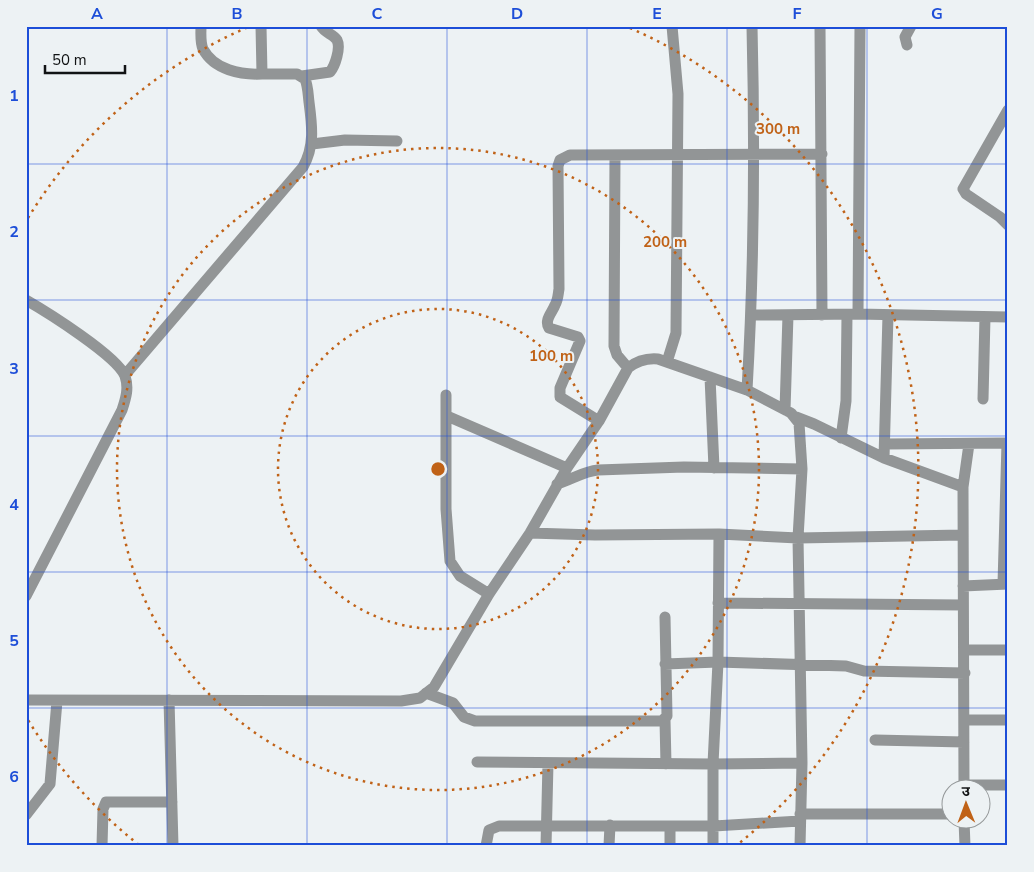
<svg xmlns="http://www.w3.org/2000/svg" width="1034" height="872" font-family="'Nunito Sans','Noto Sans Devanagari',sans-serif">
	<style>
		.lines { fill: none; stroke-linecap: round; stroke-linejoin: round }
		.street { stroke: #929596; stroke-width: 11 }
		.grid { fill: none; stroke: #1d4ed8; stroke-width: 1; stroke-opacity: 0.55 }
		.ring { fill: none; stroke: #c06217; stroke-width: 2.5; stroke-dasharray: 2.5 5 }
		.centre { fill: #c06217; stroke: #edf2f4; stroke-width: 2.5 }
		.ring-label { font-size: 15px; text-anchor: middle; font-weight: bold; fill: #c06217; stroke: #edf2f4; stroke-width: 4; stroke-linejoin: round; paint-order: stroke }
		.neatline { fill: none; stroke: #1d4ed8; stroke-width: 2 }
		.grid-label { font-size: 16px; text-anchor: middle; font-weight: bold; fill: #1d4ed8 }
	</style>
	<rect width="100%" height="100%" fill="#edf2f4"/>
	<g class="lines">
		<!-- street -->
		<path class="street" d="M 201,26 C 201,34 200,42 203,49 C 214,70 241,75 262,74 L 261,26
			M 752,26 C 755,147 754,269 747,390 L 791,413 L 799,423 L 802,469 L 798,538 L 802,763 L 800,846
			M 820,26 L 822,315
			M 907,45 L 905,37 L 911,26
			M 302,76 L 330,72 C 335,66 341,48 337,40 C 333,34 325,33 321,26
			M 1008,110 L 963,189 L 966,194 L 1000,217 L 1008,225
			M 312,144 L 345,140 L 397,141
			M 615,155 L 614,346 L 617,355 L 628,368
			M 26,300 C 47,312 117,356 125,376 C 129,388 126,398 122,410 L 26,596
			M 858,314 L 860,26
			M 751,315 L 858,314 L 1008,317
			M 667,362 L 676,333 L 678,94 L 672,26
			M 125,375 L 303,167 C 315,146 312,125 309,102 C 308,94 308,86 305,79 L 297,74 L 262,74
			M 710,377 L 714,468
			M 446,395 L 446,509 L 450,561 L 460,576 L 489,594
			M 983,399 L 985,317
			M 785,410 L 788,315
			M 447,416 L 567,468
			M 796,417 L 814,424 L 884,458 L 963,487
			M 599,421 L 560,397 L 560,388 L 580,341 L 578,337 L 549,328 C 544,320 552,313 555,305 C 558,300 558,295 559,289 L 558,166 L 560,160 L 570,155 L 822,154
			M 841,438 L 846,401 L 847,315
			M 885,444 L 1008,443
			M 884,458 L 888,315
			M 557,484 C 571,480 584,471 598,470 L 684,467 L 802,469
			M 530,533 L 595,535 L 719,534 L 798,538 L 963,535
			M 1003,584 L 1007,443
			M 963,586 L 1008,584
			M 718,603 L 963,605
			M 965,650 L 1008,650
			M 665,664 L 718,662 L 846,666 L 864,671 L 965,673
			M 426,693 L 453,703 L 464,717 L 475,721 L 662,721 L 667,716 L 665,617
			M 26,700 L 401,701 L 420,698 L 434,687 L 489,594 L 530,533 L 567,468 L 599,421 L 628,368 C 637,361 647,358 658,359 L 747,390
			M 169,700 L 173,846
			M 665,720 L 666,764
			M 964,720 L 1008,720
			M 875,740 L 964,742
			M 477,762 L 713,764 L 802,763
			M 964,785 L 1008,785
			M 964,790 L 963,487 L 969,444
			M 800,814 L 952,814
			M 26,815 L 50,784 L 57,701
			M 964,820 L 965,846
			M 670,826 L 670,846
			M 102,846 L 103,809 L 106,802 L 172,802
			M 486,846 L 489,830 L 499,826 L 714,826 L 800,821
			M 546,846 L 548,763
			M 609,846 L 610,825
			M 713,846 L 713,764 L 718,662 L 719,534"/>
	</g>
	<!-- grid -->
	<path class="grid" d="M 167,26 L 167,846M 307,26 L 307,846M 447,26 L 447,846M 587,26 L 587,846M 727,26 L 727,846M 867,26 L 867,846M 26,164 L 1008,164M 26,300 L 1008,300M 26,436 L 1008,436M 26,572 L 1008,572M 26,708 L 1008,708"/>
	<!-- distance rings -->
	<g class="ring">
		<circle cx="438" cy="469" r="160"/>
		<circle cx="438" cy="469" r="321"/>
		<path d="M139 845A481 481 0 0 1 28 720M28 218A481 481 0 0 1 246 28M630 28A481 481 0 0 1 737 845"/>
	</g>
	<circle cx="438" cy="469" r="8" class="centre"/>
	<g class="ring-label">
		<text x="778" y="134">300 m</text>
		<text x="665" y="247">200 m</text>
		<text x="551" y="361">100 m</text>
	</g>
	<!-- border -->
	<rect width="1034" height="872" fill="none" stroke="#edf2f4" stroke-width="55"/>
	<!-- north arrow -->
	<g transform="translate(966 804) rotate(359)"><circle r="24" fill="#edf2f4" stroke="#95999a"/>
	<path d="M0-4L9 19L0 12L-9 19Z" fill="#c06217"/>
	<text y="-8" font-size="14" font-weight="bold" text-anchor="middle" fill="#111314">उ</text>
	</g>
	<!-- scale -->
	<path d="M45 65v8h80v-8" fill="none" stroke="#111314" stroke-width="2.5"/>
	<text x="52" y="65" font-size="15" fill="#111314" stroke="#edf2f4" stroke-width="4" paint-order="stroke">50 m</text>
	<rect x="28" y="28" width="978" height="816" class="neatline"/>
	<g class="grid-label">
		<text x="97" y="19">A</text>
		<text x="237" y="19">B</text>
		<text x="377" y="19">C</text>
		<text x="517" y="19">D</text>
		<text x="657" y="19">E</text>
		<text x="797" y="19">F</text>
		<text x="937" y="19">G</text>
		<text x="14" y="101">1</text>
		<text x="14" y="237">2</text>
		<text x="14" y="374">3</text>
		<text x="14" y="510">4</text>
		<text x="14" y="646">5</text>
		<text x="14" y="782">6</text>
	</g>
</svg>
